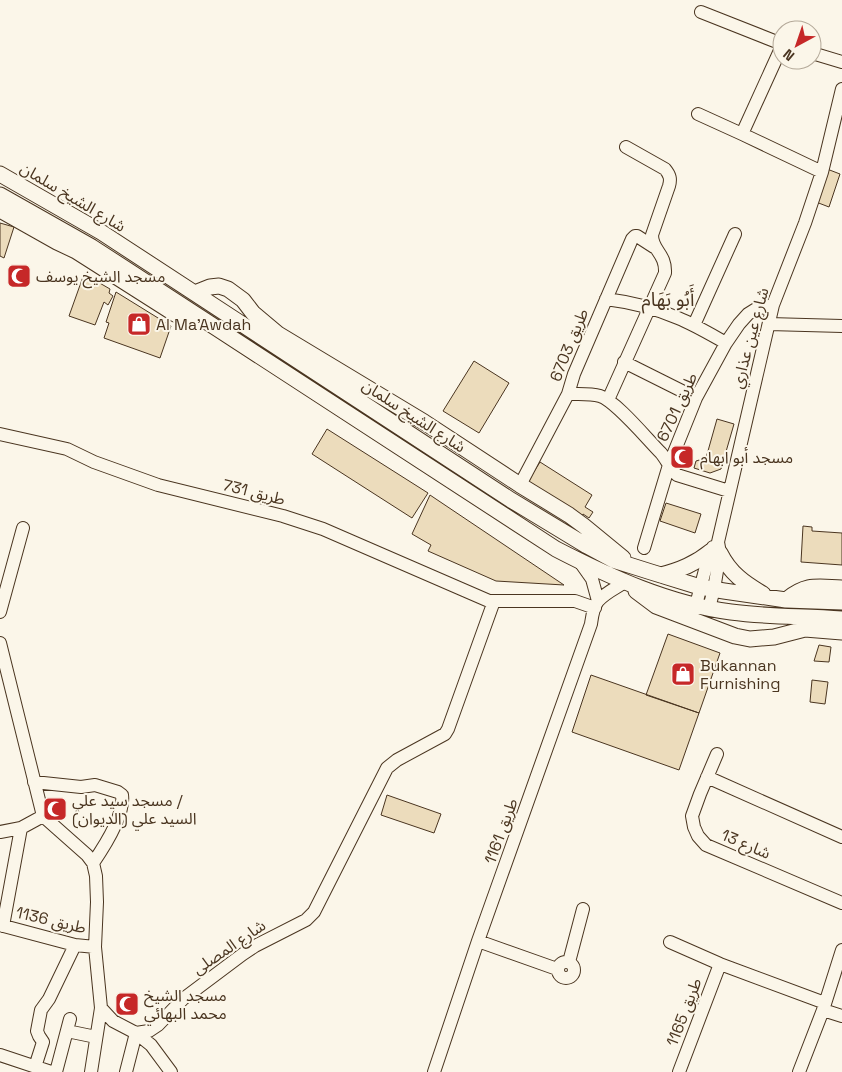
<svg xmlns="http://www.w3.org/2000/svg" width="842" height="1072" font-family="'Space Grotesk','Noto Sans Arabic',sans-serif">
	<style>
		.building { fill: #ecdcbc; stroke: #4a3520 }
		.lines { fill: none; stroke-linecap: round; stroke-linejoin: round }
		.minor-casing { stroke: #4a3520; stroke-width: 14 }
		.major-casing { stroke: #4a3520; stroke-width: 17 }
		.minor { stroke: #fbf6e9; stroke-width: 12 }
		.major { stroke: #fbf6e9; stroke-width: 15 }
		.labels { text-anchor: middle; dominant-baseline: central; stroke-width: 4; stroke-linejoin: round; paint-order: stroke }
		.street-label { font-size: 16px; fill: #4a3520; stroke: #fbf6e9 }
		.poi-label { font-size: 16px; fill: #4a3520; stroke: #fbf6e9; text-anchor: start }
		.quarter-label { font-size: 19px; fill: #4a3520; stroke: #fbf6e9 }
	</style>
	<rect width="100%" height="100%" fill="#fbf6e9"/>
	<!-- building -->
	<path class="building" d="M 827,169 L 840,174 L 829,207 L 816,202 Z
		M 0,223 L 14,227 L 4,258 L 0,256 Z
		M 84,274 L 110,289 L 109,293 L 113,296 L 108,305 L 104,302 L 95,325 L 69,316 Z
		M 116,292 L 171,326 L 160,358 L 104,338 L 109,323 L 106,322 Z
		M 474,361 L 509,383 L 479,433 L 443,411 Z
		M 717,419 L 734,424 L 721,469 L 710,473 L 694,468 L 696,461 L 706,458 Z
		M 327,429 L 428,493 L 412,518 L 312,454 Z
		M 540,462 L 592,495 L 585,507 L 593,512 L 589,518 L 583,514 L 582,516 L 528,481 Z
		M 430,495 L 564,585 L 496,581 L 428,551 L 431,545 L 412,534 Z
		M 666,503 L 701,514 L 695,533 L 660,521 Z
		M 803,526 L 812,527 L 812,531 L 842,533 L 842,565 L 801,562 Z
		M 668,634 L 720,653 L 699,713 L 646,695 Z
		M 819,645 L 831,647 L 829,662 L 814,661 Z
		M 591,675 L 699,713 L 679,770 L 572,732 Z
		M 812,680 L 828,682 L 825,704 L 810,702 Z
		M 387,795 L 441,814 L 434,833 L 381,815 Z"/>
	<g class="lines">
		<!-- minor casing -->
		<g class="minor-casing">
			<path id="minor" d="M 701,12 L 782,44
				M 812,53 L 842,62
				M 698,114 L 742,134 L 822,172
				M 742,134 L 782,46
				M 606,299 C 630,302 655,308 678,318 C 695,325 710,334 726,343
				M 769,324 L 842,326
				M 694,325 L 735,234
				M 624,362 L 696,398
				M 568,394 C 578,394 590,393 600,396 C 616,401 647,439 661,453 C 667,460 670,469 677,475 L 729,491
				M 608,400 L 665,273 C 666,253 652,251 652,235 L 669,186 C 671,179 670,175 665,169 L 626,147
				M 0,434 L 67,449 L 94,462 L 158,485 L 283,516 L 323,529 L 489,601 L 494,601
				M 520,485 L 568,394 L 574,374 L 632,239 L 635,236 L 637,236 L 654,247
				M 644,548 L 669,465 L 696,398 L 726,343 L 739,324 L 748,314 L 756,309 L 773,305
				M 580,562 L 592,579 L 598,601
				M 696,605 L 706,566 L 713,547
				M 709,608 L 714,589 L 720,553 L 718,542 L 773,305 L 805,223 L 822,172 L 842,89
				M 0,612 L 23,528
				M 0,643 L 43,816 L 87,855 L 93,863 L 96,876 L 97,902 L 95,947 L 101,1008 L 113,1021 L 136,1033 L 151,1045 L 171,1072
				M 717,754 L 700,794 L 692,816 L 694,827 L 698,836 L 706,845 L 842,903
				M 707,777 L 842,837
				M 34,782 L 81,787 L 95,785 L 118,792 L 122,795 C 125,815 104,847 93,863
				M 0,832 L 21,828 L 43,816
				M 0,925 L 75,945 L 95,947
				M 3,926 L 21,828
				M 478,941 L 557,969
				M 670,942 L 720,964 L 825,1003
				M558 970a8 8 0 1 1 16 0a8 8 0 1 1-16 0Z
				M 569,962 L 583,909
				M 823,1010 L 842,1016
				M 67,1031 L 96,1037
				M 136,1033 L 149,1031 L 158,1025 L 183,999 L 243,954 L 255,946 L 306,920 L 314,912 L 387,768 L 397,760 L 445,734 L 448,729 L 494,601 L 575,601 L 595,608
				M 0,1055 L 51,1072
				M 35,1067 L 43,1042 L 39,1036 L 37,1031 L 41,1010 L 49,999 L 75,945
				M 56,1072 L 70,1019
				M 91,1072 L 101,1008
				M 126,1072 L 136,1033
				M 434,1072 L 478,941 L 591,624 C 592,617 593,607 598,601 C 605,593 616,588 625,582
				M 679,1072 L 720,964
				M 799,1072 L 823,1010 L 842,950"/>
		</g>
		<!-- major casing -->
		<g class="major-casing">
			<path id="major" d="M 0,174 L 101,232 L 511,500 L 587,546 L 613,560 L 651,572 L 700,587 L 724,591 L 786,600 L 842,602
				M 0,195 L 92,247 L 556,549 C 610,577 669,604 731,612 C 768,617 805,616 842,619
				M 0,210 L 57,242 L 76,251 L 175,314 L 185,319 L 196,321
				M 195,293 L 210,287 L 219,286 L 228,289 L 243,300 L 253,313 L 278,334 L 424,422 L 520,485 L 569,515 L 584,526 L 623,558
				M 720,553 C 730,573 744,583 763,594
				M 661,575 C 680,570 695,564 711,551
				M 636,591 L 656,606 L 735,636 L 750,639 L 774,637 L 805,629 L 842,632
				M 786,600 C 807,583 817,587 842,588"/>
		</g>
		<!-- minor -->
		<use href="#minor" class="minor"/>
		<!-- major -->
		<use href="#major" class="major"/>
	</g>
	<!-- icons -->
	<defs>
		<g id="mosque-square" transform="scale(1.25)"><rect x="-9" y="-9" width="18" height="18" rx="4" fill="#c62828" stroke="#fbf6e9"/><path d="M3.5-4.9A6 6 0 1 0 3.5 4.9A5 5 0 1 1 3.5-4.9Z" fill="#fff"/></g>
		<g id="shop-square" transform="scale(1.25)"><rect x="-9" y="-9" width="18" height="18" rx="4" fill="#c62828" stroke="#fbf6e9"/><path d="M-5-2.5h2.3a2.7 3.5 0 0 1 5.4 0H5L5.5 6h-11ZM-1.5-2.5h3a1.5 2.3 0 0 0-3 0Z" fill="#fff"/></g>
	</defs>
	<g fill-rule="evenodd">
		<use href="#mosque-square" x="19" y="276"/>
		<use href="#shop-square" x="139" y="324"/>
		<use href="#mosque-square" x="682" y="457"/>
		<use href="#shop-square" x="683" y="674"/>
		<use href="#mosque-square" x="55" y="809"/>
		<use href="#mosque-square" x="127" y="1004"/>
	</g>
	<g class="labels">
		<!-- street labels -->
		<g class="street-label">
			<text transform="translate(73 197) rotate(31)">شارع الشيخ سلمان</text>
			<text transform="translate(750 338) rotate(-75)">شارع عين عذاري</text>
			<text transform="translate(569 345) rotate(-68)">طريق 6703</text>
			<text transform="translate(677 407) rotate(-65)">طريق 6701</text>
			<text transform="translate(414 416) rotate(33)">شارع الشيخ سلمان</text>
			<text transform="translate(254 492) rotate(14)">طريق 731</text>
			<text transform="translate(501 831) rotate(-70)">طريق 1161</text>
			<text transform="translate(746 844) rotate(23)">شارع 13</text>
			<text transform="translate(51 920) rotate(13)">طريق 1136</text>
			<text transform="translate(229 947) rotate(-34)">شارع المصلى</text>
			<text transform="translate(684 1012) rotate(-69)">طريق 1165</text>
		</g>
		<!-- poi labels -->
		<g class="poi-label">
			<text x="36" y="276">مسجد الشيخ يوسف</text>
			<text x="156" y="324">Al Ma'Awdah</text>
			<text x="700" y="457">مسجد أبو ابهام</text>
			<text x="700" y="665">Bukannan<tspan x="700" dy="18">Furnishing</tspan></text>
			<text x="72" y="800">مسجد سيد علي /<tspan x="72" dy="18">السيد علي (الديوان)</tspan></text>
			<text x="144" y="995">مسجد الشيخ<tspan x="144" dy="18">محمد البهائي</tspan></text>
		</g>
		<!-- quarter labels -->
		<g class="quarter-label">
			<text x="668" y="299">أَبُو بَهَام</text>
		</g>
	</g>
	<!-- north arrow -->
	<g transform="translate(797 45) rotate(220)"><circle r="24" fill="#fbf6e9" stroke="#b4a999"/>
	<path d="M0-4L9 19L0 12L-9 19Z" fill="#c62828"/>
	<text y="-8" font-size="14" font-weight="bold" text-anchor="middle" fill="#4a3520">N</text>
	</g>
</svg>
